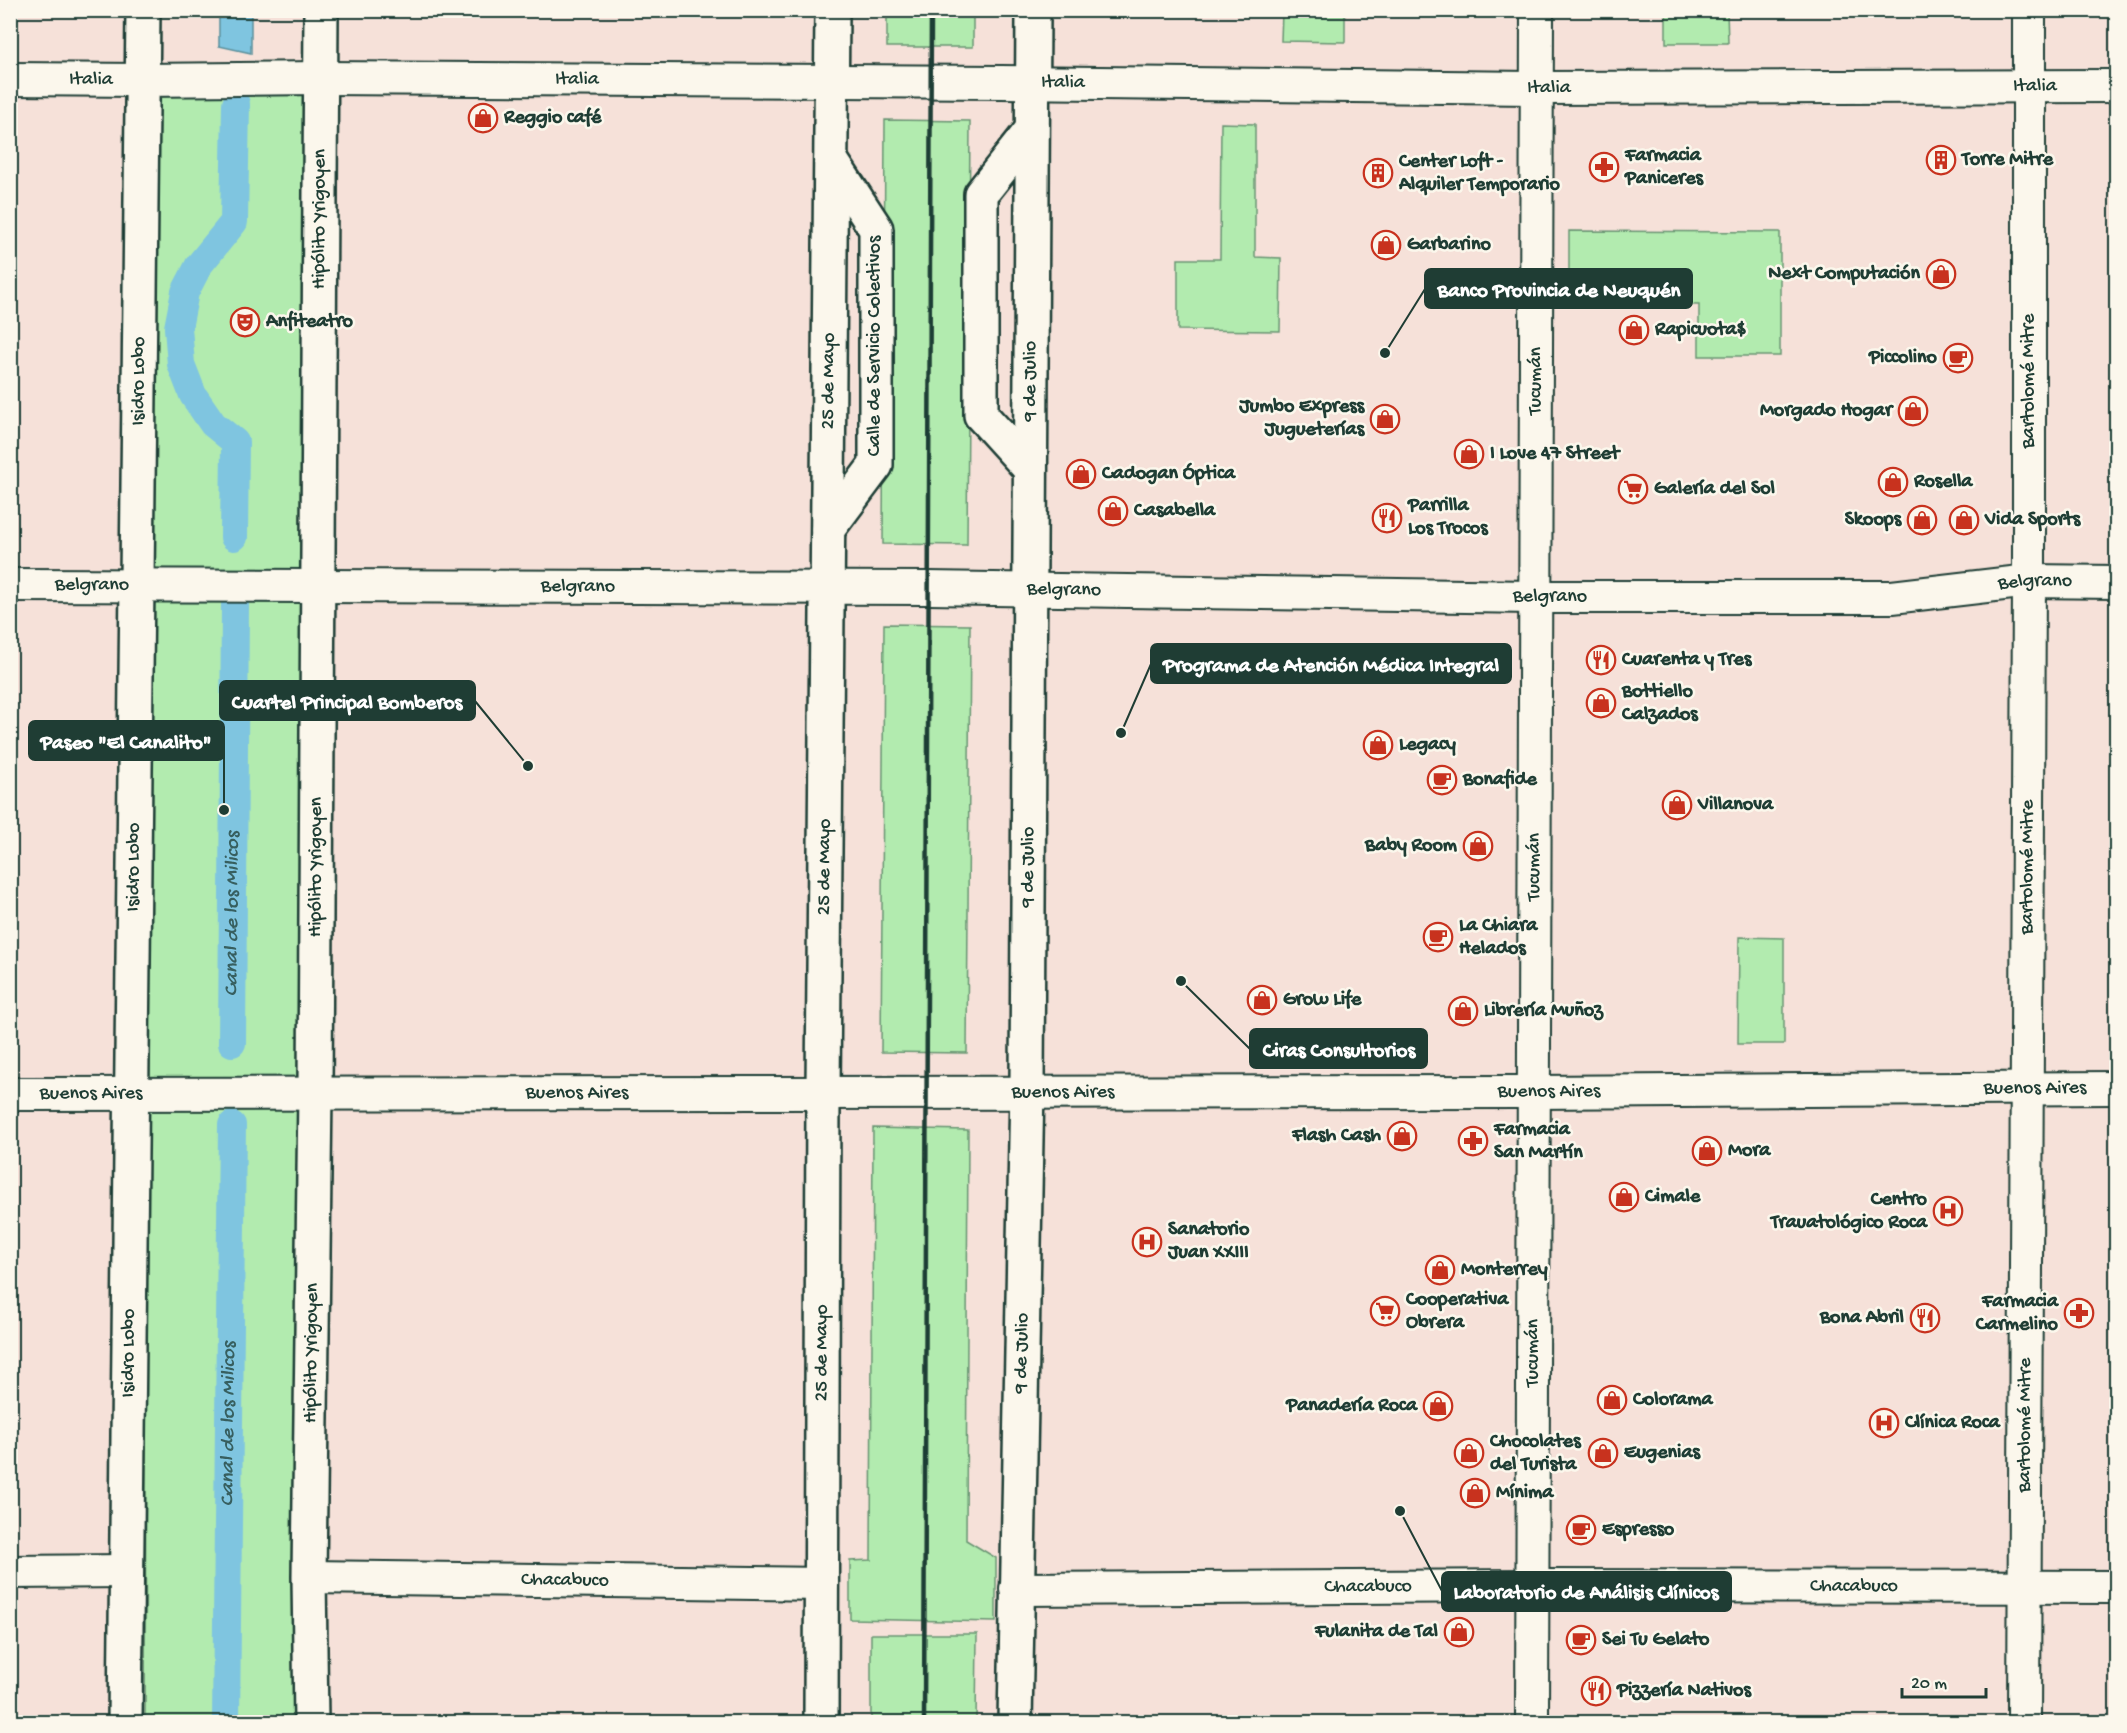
<svg xmlns="http://www.w3.org/2000/svg" width="2127" height="1733" font-family="'Gochi Hand',sans-serif">
	<style>
		.green { fill: #b2ebaf; stroke: #689472; stroke-width: 1.5 }
		.water { fill: #7fc5e0; stroke: #598f9b; stroke-width: 1.5 }
		.lines { fill: none; stroke-linecap: round; stroke-linejoin: round }
		.canal { stroke: #7fc5e0; stroke-width: 28 }
		.street-casing { stroke: #1f3d34; stroke-width: 36 }
		.secondary-casing { stroke: #1f3d34; stroke-width: 38 }
		.street { stroke: #fbf7ec; stroke-width: 32 }
		.secondary { stroke: #fbf7ec; stroke-width: 33 }
		.rail { stroke: #1f3d34; stroke-width: 4.5 }
		.labels { text-anchor: middle; dominant-baseline: central; stroke-width: 5; stroke-linejoin: round; paint-order: stroke }
		.street-label { font-size: 20px; fill: #1f3d34; stroke: #fbf7ec }
		.poi-label { font-size: 20px; font-weight: bold; fill: #1f3d34; stroke: #fbf7ec; text-anchor: start }
		.water-label { font-size: 21px; font-style: italic; fill: #375f5f; stroke: #fbf7ec }
		.leader { fill: none; stroke: #1f3d34; stroke-width: 2 }
		.callout-dot { fill: #1f3d34; stroke: #fbf7ec; stroke-width: 2 }
		.callout { fill: #1f3d34; stroke: #1f3d34; stroke-width: 2 }
		.callout-label { font-size: 21px; text-anchor: middle; font-weight: bold; fill: #fff }
	</style>
	<rect width="100%" height="100%" fill="#f6e1d9"/>
	<filter id="ink" filterUnits="userSpaceOnUse"><feTurbulence type="fractalNoise" baseFrequency=".0167" numOctaves="2"/><feDisplacementMap in="SourceGraphic" scale="12" xChannelSelector="R" yChannelSelector="G"/><feConvolveMatrix kernelMatrix="1 2 1 2 8 2 1 2 1" color-interpolation-filters="sRGB"/></filter>
	<g filter="url(#ink)">
		<!-- green -->
		<path class="green" d="M 887,11 L 973,11 L 973,47 L 887,47 Z
			M 1282,11 L 1345,11 L 1345,42 L 1281,41 Z
			M 1666,11 L 1727,11 L 1728,43 L 1666,43 Z
			M 150,77 L 307,89 L 293,1722 L 145,1722 Z
			M 885,120 L 970,121 L 967,545 L 883,544 Z
			M 1221,123 L 1255,124 L 1255,257 L 1281,258 L 1280,331 L 1178,330 L 1178,259 L 1220,259 Z
			M 1569,231 L 1780,232 L 1780,356 L 1699,356 L 1699,305 L 1569,304 Z
			M 884,624 L 970,625 L 967,1053 L 881,1052 Z
			M 1739,937 L 1784,938 L 1784,1044 L 1738,1044 Z
			M 873,1128 L 968,1130 L 966,1540 L 996,1558 L 996,1622 L 850,1619 L 850,1561 L 871,1560 Z
			M 871,1634 L 977,1634 L 976,1722 L 871,1722 Z"/>
		<!-- water -->
		<path class="water" d="M 219,11 L 251,11 L 251,53 L 219,46 Z"/>
		<g class="lines">
			<!-- canal -->
			<g class="canal">
				<path d="M 234,537 L 235,442 L 213,424 L 193,395 L 181,364 L 178,328 L 185,292 L 199,265 L 234,222 L 236,104"/>
				<path id="s1" d="M 232,1043 L 235,604"/>
				<path id="s2" d="M 226,1722 L 232,1125"/>
			</g>
			<!-- street casing -->
			<g class="street-casing">
				<g id="street">
					<path id="s3" d="M 10,79 L 143,80 L 321,78 L 1000,82 L 1537,88 L 2116,86"/>
					<path id="s4" d="M 10,585 L 929,588 L 1535,597 L 1892,597 L 2029,581 L 2116,582"/>
					<path id="s5" d="M 10,1094 L 1533,1092 L 2116,1088"/>
					<path d="M 10,1572 L 127,1571"/>
					<path id="s6" d="M 309,1577 L 822,1584"/>
					<path id="s7" d="M 1016,1589 L 1532,1586 L 2116,1587"/>
					<path id="s8" d="M 1532,1722 L 1537,10"/>
					<path id="s9" d="M 2024,1722 L 2029,581 L 2029,10"/>
				</g>
			</g>
			<!-- secondary casing -->
			<g class="secondary-casing">
				<g id="secondary">
					<path d="M 1030,469 L 981,415 L 981,194 L 1030,132"/>
					<path d="M 828,529 L 876,465 L 876,229 L 831,160"/>
					<path id="s10" d="M 125,1722 L 143,10"/>
					<path id="s11" d="M 311,1722 L 309,1577 L 315,1092 L 321,10"/>
					<path id="s12" d="M 821,1722 L 823,1091 L 832,10"/>
					<path id="s13" d="M 1015,1722 C 1017,1510 1025,1298 1027,1086 C 1030,727 1030,369 1033,10"/>
				</g>
			</g>
			<!-- street -->
			<use href="#street" class="street"/>
			<!-- secondary -->
			<use href="#secondary" class="secondary"/>
			<!-- rail -->
			<path class="rail" d="M 924,1722 L 931,10"/>
		</g>
	</g>
	<!-- icons -->
	<defs>
		<g id="shop-ring" transform="scale(1.5)"><circle r="9.5" fill="#fbf7ec" stroke="#c8321e" stroke-width="1.5"/><path d="M-5-2.5h2.3a2.7 3.5 0 0 1 5.4 0H5L5.5 6h-11ZM-1.5-2.5h3a1.5 2.3 0 0 0-3 0Z" fill="#c8321e"/></g>
		<g id="building-ring" transform="scale(1.5)"><circle r="9.5" fill="#fbf7ec" stroke="#c8321e" stroke-width="1.5"/><path d="M-4-6H4V6H1V3H-1V6H-4ZM-2.5-4.3h1.7v1.8h-1.7ZM.8-4.3h1.7v1.8H.8ZM-2.5-1h1.7V.8h-1.7ZM.8-1h1.7V.8H.8Z" fill="#c8321e"/></g>
		<g id="pharmacy-ring" transform="scale(1.5)"><circle r="9.5" fill="#fbf7ec" stroke="#c8321e" stroke-width="1.5"/><path d="M-2-6h4v4h4v4h-4v4h-4v-4h-4v-4h4Z" fill="#c8321e"/></g>
		<g id="theatre-ring" transform="scale(1.5)"><circle r="9.5" fill="#fbf7ec" stroke="#c8321e" stroke-width="1.5"/><path d="M-5-5.5Q0-4 5-5.5V0Q5 5 0 6Q-5 5-5 0ZM-3.3-2.5H-1v1.5H-3.3ZM1-2.5H3.3v1.5H1ZM-2.8 1Q0 5.5 2.8 1Z" fill="#c8321e"/></g>
		<g id="cafe-ring" transform="scale(1.5)"><circle r="9.5" fill="#fbf7ec" stroke="#c8321e" stroke-width="1.5"/><path d="M-5.5-4.5H6V0H3Q3 3.5 0 3.5H-2.5Q-5.5 3.5-5.5 0ZM3-3.2v2h1.7v-2ZM-6 4.5H4V6H-6Z" fill="#c8321e"/></g>
		<g id="supermarket-ring" transform="scale(1.5)"><circle r="9.5" fill="#fbf7ec" stroke="#c8321e" stroke-width="1.5"/><path d="M-6-5.5h2.5l.6 2H6L4.5 2H-2.5L-4.4-4H-6ZM-1.5 3.2a1.3 1.3 0 1 0 .1 0ZM3 3.2a1.3 1.3 0 1 0 .1 0Z" fill="#c8321e"/></g>
		<g id="restaurant-ring" transform="scale(1.5)"><circle r="9.5" fill="#fbf7ec" stroke="#c8321e" stroke-width="1.5"/><path d="M-5-6h1v4h1v-4h1v4h1v-4h1v5L-1.5 .5V6h-2V.5L-5-1ZM5-6V6H3V1.5H1.5Q1.5-4 5-6Z" fill="#c8321e"/></g>
		<g id="hospital-ring" transform="scale(1.5)"><circle r="9.5" fill="#fbf7ec" stroke="#c8321e" stroke-width="1.5"/><path d="M-5-5h3v3.5h4V-5h3V5h-3V1.5h-4V5h-3Z" fill="#c8321e"/></g>
	</defs>
	<g fill-rule="evenodd">
		<use href="#shop-ring" x="483" y="118"/>
		<use href="#building-ring" x="1941" y="160"/>
		<use href="#pharmacy-ring" x="1604" y="167"/>
		<use href="#building-ring" x="1378" y="173"/>
		<use href="#shop-ring" x="1386" y="245"/>
		<use href="#shop-ring" x="1941" y="274"/>
		<use href="#theatre-ring" x="245" y="322"/>
		<use href="#shop-ring" x="1634" y="330"/>
		<use href="#cafe-ring" x="1958" y="358"/>
		<use href="#shop-ring" x="1913" y="411"/>
		<use href="#shop-ring" x="1385" y="419"/>
		<use href="#shop-ring" x="1469" y="454"/>
		<use href="#shop-ring" x="1081" y="474"/>
		<use href="#shop-ring" x="1893" y="482"/>
		<use href="#supermarket-ring" x="1633" y="489"/>
		<use href="#shop-ring" x="1113" y="511"/>
		<use href="#restaurant-ring" x="1387" y="518"/>
		<use href="#shop-ring" x="1922" y="520"/>
		<use href="#shop-ring" x="1964" y="520"/>
		<use href="#restaurant-ring" x="1601" y="660"/>
		<use href="#shop-ring" x="1601" y="703"/>
		<use href="#shop-ring" x="1378" y="745"/>
		<use href="#cafe-ring" x="1442" y="780"/>
		<use href="#shop-ring" x="1677" y="805"/>
		<use href="#shop-ring" x="1478" y="846"/>
		<use href="#cafe-ring" x="1438" y="937"/>
		<use href="#shop-ring" x="1262" y="1000"/>
		<use href="#shop-ring" x="1463" y="1011"/>
		<use href="#shop-ring" x="1402" y="1136"/>
		<use href="#pharmacy-ring" x="1473" y="1141"/>
		<use href="#shop-ring" x="1707" y="1151"/>
		<use href="#shop-ring" x="1624" y="1197"/>
		<use href="#hospital-ring" x="1948" y="1211"/>
		<use href="#hospital-ring" x="1147" y="1242"/>
		<use href="#shop-ring" x="1440" y="1270"/>
		<use href="#supermarket-ring" x="1385" y="1311"/>
		<use href="#pharmacy-ring" x="2079" y="1313"/>
		<use href="#restaurant-ring" x="1925" y="1318"/>
		<use href="#shop-ring" x="1612" y="1400"/>
		<use href="#shop-ring" x="1438" y="1406"/>
		<use href="#hospital-ring" x="1884" y="1423"/>
		<use href="#shop-ring" x="1469" y="1453"/>
		<use href="#shop-ring" x="1603" y="1453"/>
		<use href="#shop-ring" x="1475" y="1493"/>
		<use href="#cafe-ring" x="1581" y="1530"/>
		<use href="#shop-ring" x="1459" y="1632"/>
		<use href="#cafe-ring" x="1581" y="1640"/>
		<use href="#restaurant-ring" x="1596" y="1691"/>
	</g>
	<g class="labels">
		<!-- street labels -->
		<g class="street-label">
			<text stroke="none"><textPath href="#s3" startOffset="81">Italia</textPath></text>
			<text stroke="none"><textPath href="#s3" startOffset="567">Italia</textPath></text>
			<text stroke="none"><textPath href="#s3" startOffset="1053">Italia</textPath></text>
			<text stroke="none"><textPath href="#s3" startOffset="2025">Italia</textPath></text>
			<text stroke="none"><textPath href="#s3" startOffset="1539">Italia</textPath></text>
			<text stroke="none"><textPath href="#s11" startOffset="1503">Hipólito Yrigoyen</textPath></text>
			<text transform="translate(875 346) rotate(-90)">Calle de Servicio Colectivos</text>
			<text stroke="none"><textPath href="#s10" startOffset="1341">Isidro Lobo</textPath></text>
			<text stroke="none"><textPath href="#s12" startOffset="1341">25 de Mayo</textPath></text>
			<text stroke="none"><textPath href="#s13" startOffset="1341">9 de Julio</textPath></text>
			<text stroke="none"><textPath href="#s8" startOffset="1341">Tucumán</textPath></text>
			<text transform="translate(2029 381) rotate(-90)">Bartolomé Mitre</text>
			<text stroke="none"><textPath href="#s4" startOffset="2026">Belgrano</textPath></text>
			<text stroke="none"><textPath href="#s4" startOffset="82">Belgrano</textPath></text>
			<text stroke="none"><textPath href="#s4" startOffset="568">Belgrano</textPath></text>
			<text stroke="none"><textPath href="#s4" startOffset="1054">Belgrano</textPath></text>
			<text stroke="none"><textPath href="#s4" startOffset="1540">Belgrano</textPath></text>
			<text stroke="none"><textPath href="#s10" startOffset="855">Isidro Lobo</textPath></text>
			<text stroke="none"><textPath href="#s12" startOffset="855">25 de Mayo</textPath></text>
			<text stroke="none"><textPath href="#s8" startOffset="855">Tucumán</textPath></text>
			<text stroke="none"><textPath href="#s11" startOffset="855">Hipólito Yrigoyen</textPath></text>
			<text stroke="none"><textPath href="#s13" startOffset="855">9 de Julio</textPath></text>
			<text stroke="none"><textPath href="#s9" startOffset="855">Bartolomé Mitre</textPath></text>
			<text stroke="none"><textPath href="#s5" startOffset="2025">Buenos Aires</textPath></text>
			<text stroke="none"><textPath href="#s5" startOffset="1539">Buenos Aires</textPath></text>
			<text stroke="none"><textPath href="#s5" startOffset="567">Buenos Aires</textPath></text>
			<text stroke="none"><textPath href="#s5" startOffset="1053">Buenos Aires</textPath></text>
			<text stroke="none"><textPath href="#s5" startOffset="81">Buenos Aires</textPath></text>
			<text stroke="none"><textPath href="#s10" startOffset="369">Isidro Lobo</textPath></text>
			<text stroke="none"><textPath href="#s11" startOffset="369">Hipólito Yrigoyen</textPath></text>
			<text stroke="none"><textPath href="#s12" startOffset="369">25 de Mayo</textPath></text>
			<text stroke="none"><textPath href="#s13" startOffset="369">9 de Julio</textPath></text>
			<text stroke="none"><textPath href="#s8" startOffset="369">Tucumán</textPath></text>
			<text stroke="none"><textPath href="#s9" startOffset="297">Bartolomé Mitre</textPath></text>
			<text stroke="none"><textPath href="#s6" startOffset="256">Chacabuco</textPath></text>
			<text stroke="none"><textPath href="#s7" startOffset="352">Chacabuco</textPath></text>
			<text stroke="none"><textPath href="#s7" startOffset="838">Chacabuco</textPath></text>
		</g>
		<!-- poi labels -->
		<g class="poi-label">
			<text x="504" y="118">Reggio café</text>
			<text x="1625" y="156">Farmacia<tspan x="1625" dy="23">Paniceres</tspan></text>
			<text x="1962" y="160">Torre Mitre</text>
			<text x="1399" y="162">Center Loft -<tspan x="1399" dy="23">Alquiler Temporario</tspan></text>
			<text x="1407" y="245">Garbarino</text>
			<text x="1920" y="274" text-anchor="end">Next Computación</text>
			<text x="266" y="322">Anfiteatro</text>
			<text x="1655" y="330">Rapicuota$</text>
			<text x="1937" y="358" text-anchor="end">Piccolino</text>
			<text x="1364" y="407" text-anchor="end">Jumbo Express<tspan x="1364" dy="23">Jugueterías</tspan></text>
			<text x="1892" y="411" text-anchor="end">Morgado Hogar</text>
			<text x="1490" y="454">I Love 47 Street</text>
			<text x="1102" y="474">Cadogan Óptica</text>
			<text x="1914" y="482">Rosella</text>
			<text x="1654" y="489">Galería del Sol</text>
			<text x="1408" y="506">Parrilla<tspan x="1408" dy="23">Los Trocos</tspan></text>
			<text x="1134" y="511">Casabella</text>
			<text x="1901" y="520" text-anchor="end">Skoops</text>
			<text x="1985" y="520">Vida Sports</text>
			<text x="1622" y="660">Cuarenta y Tres</text>
			<text x="1622" y="692">Bottiello<tspan x="1622" dy="23">Calzados</tspan></text>
			<text x="1399" y="745">Legacy</text>
			<text x="1463" y="780">Bonafide</text>
			<text x="1698" y="805">Villanova</text>
			<text x="1457" y="846" text-anchor="end">Baby Room</text>
			<text x="1459" y="926">La Chiara<tspan x="1459" dy="23">Helados</tspan></text>
			<text x="1283" y="1000">Grow Life</text>
			<text x="1484" y="1011">Librería Muñoz</text>
			<text x="1494" y="1130">Farmacia<tspan x="1494" dy="23">San Martín</tspan></text>
			<text x="1381" y="1136" text-anchor="end">Flash Cash</text>
			<text x="1728" y="1151">Mora</text>
			<text x="1645" y="1197">Cimale</text>
			<text x="1927" y="1200" text-anchor="end">Centro<tspan x="1927" dy="23">Trauatológico Roca</tspan></text>
			<text x="1168" y="1230">Sanatorio<tspan x="1168" dy="23">Juan XXIII</tspan></text>
			<text x="1461" y="1270">Monterrey</text>
			<text x="1406" y="1300">Cooperativa<tspan x="1406" dy="23">Obrera</tspan></text>
			<text x="2058" y="1302" text-anchor="end">Farmacia<tspan x="2058" dy="23">Carmelino</tspan></text>
			<text x="1904" y="1318" text-anchor="end">Bona Abril</text>
			<text x="1633" y="1400">Colorama</text>
			<text x="1417" y="1406" text-anchor="end">Panadería Roca</text>
			<text x="1905" y="1423">Clínica Roca</text>
			<text x="1490" y="1442">Chocolates<tspan x="1490" dy="23">del Turista</tspan></text>
			<text x="1624" y="1453">Eugenias</text>
			<text x="1496" y="1493">Mínima</text>
			<text x="1602" y="1530">Espresso</text>
			<text x="1438" y="1632" text-anchor="end">Fulanita de Tal</text>
			<text x="1602" y="1640">Sei Tu Gelato</text>
			<text x="1617" y="1691">Pizzería Nativos</text>
		</g>
		<!-- water labels -->
		<g class="water-label">
			<text stroke="none"><textPath href="#s1" startOffset="129">Canal de los Milicos</textPath></text>
			<text stroke="none"><textPath href="#s2" startOffset="298">Canal de los Milicos</textPath></text>
		</g>
	</g>
	<!-- callouts -->
	<path class="leader" d="M1385 353L1425 289M1121 733L1151 664M528 766L475 701M224 810L224 741M1181 981L1250 1049M1400 1511L1442 1591"/>
	<g class="callout-dot">
		<circle cx="1385" cy="353" r="6"/>
		<circle cx="1121" cy="733" r="6"/>
		<circle cx="528" cy="766" r="6"/>
		<circle cx="224" cy="810" r="6"/>
		<circle cx="1181" cy="981" r="6"/>
		<circle cx="1400" cy="1511" r="6"/>
	</g>
	<g class="callout">
		<rect x="1425" y="269" width="267" height="39" rx="6"/>
		<rect x="1151" y="644" width="360" height="39" rx="6"/>
		<rect x="220" y="681" width="255" height="39" rx="6"/>
		<rect x="29" y="721" width="195" height="39" rx="6"/>
		<rect x="1250" y="1029" width="177" height="39" rx="6"/>
		<rect x="1442" y="1572" width="289" height="39" rx="6"/>
	</g>
	<g class="callout-label">
		<text x="1559" y="296">Banco Provincia de Neuquén</text>
		<text x="1331" y="671">Programa de Atención Médica Integral</text>
		<text x="347" y="708">Cuartel Principal Bomberos</text>
		<text x="126" y="748">Paseo "El Canalito"</text>
		<text x="1339" y="1056">Ciras Consultorios</text>
		<text x="1586" y="1598">Laboratorio de Análisis Clínicos</text>
	</g>
	<!-- margin -->
	<rect width="2127" height="1733" fill="none" stroke="#fbf7ec" stroke-width="36"/>
	<rect x="18" y="18" width="2091" height="1697" fill="none" stroke="#1f3d34" stroke-width="2" filter="url(#ink)"/>
	<!-- scale -->
	<path d="M1902 1688v9h84v-9" fill="none" stroke="#1f3d34" stroke-width="3"/>
	<text x="1911" y="1688" font-size="18" fill="#1f3d34" stroke="#fbf7ec" stroke-width="4.5" paint-order="stroke">20 m</text>
</svg>
